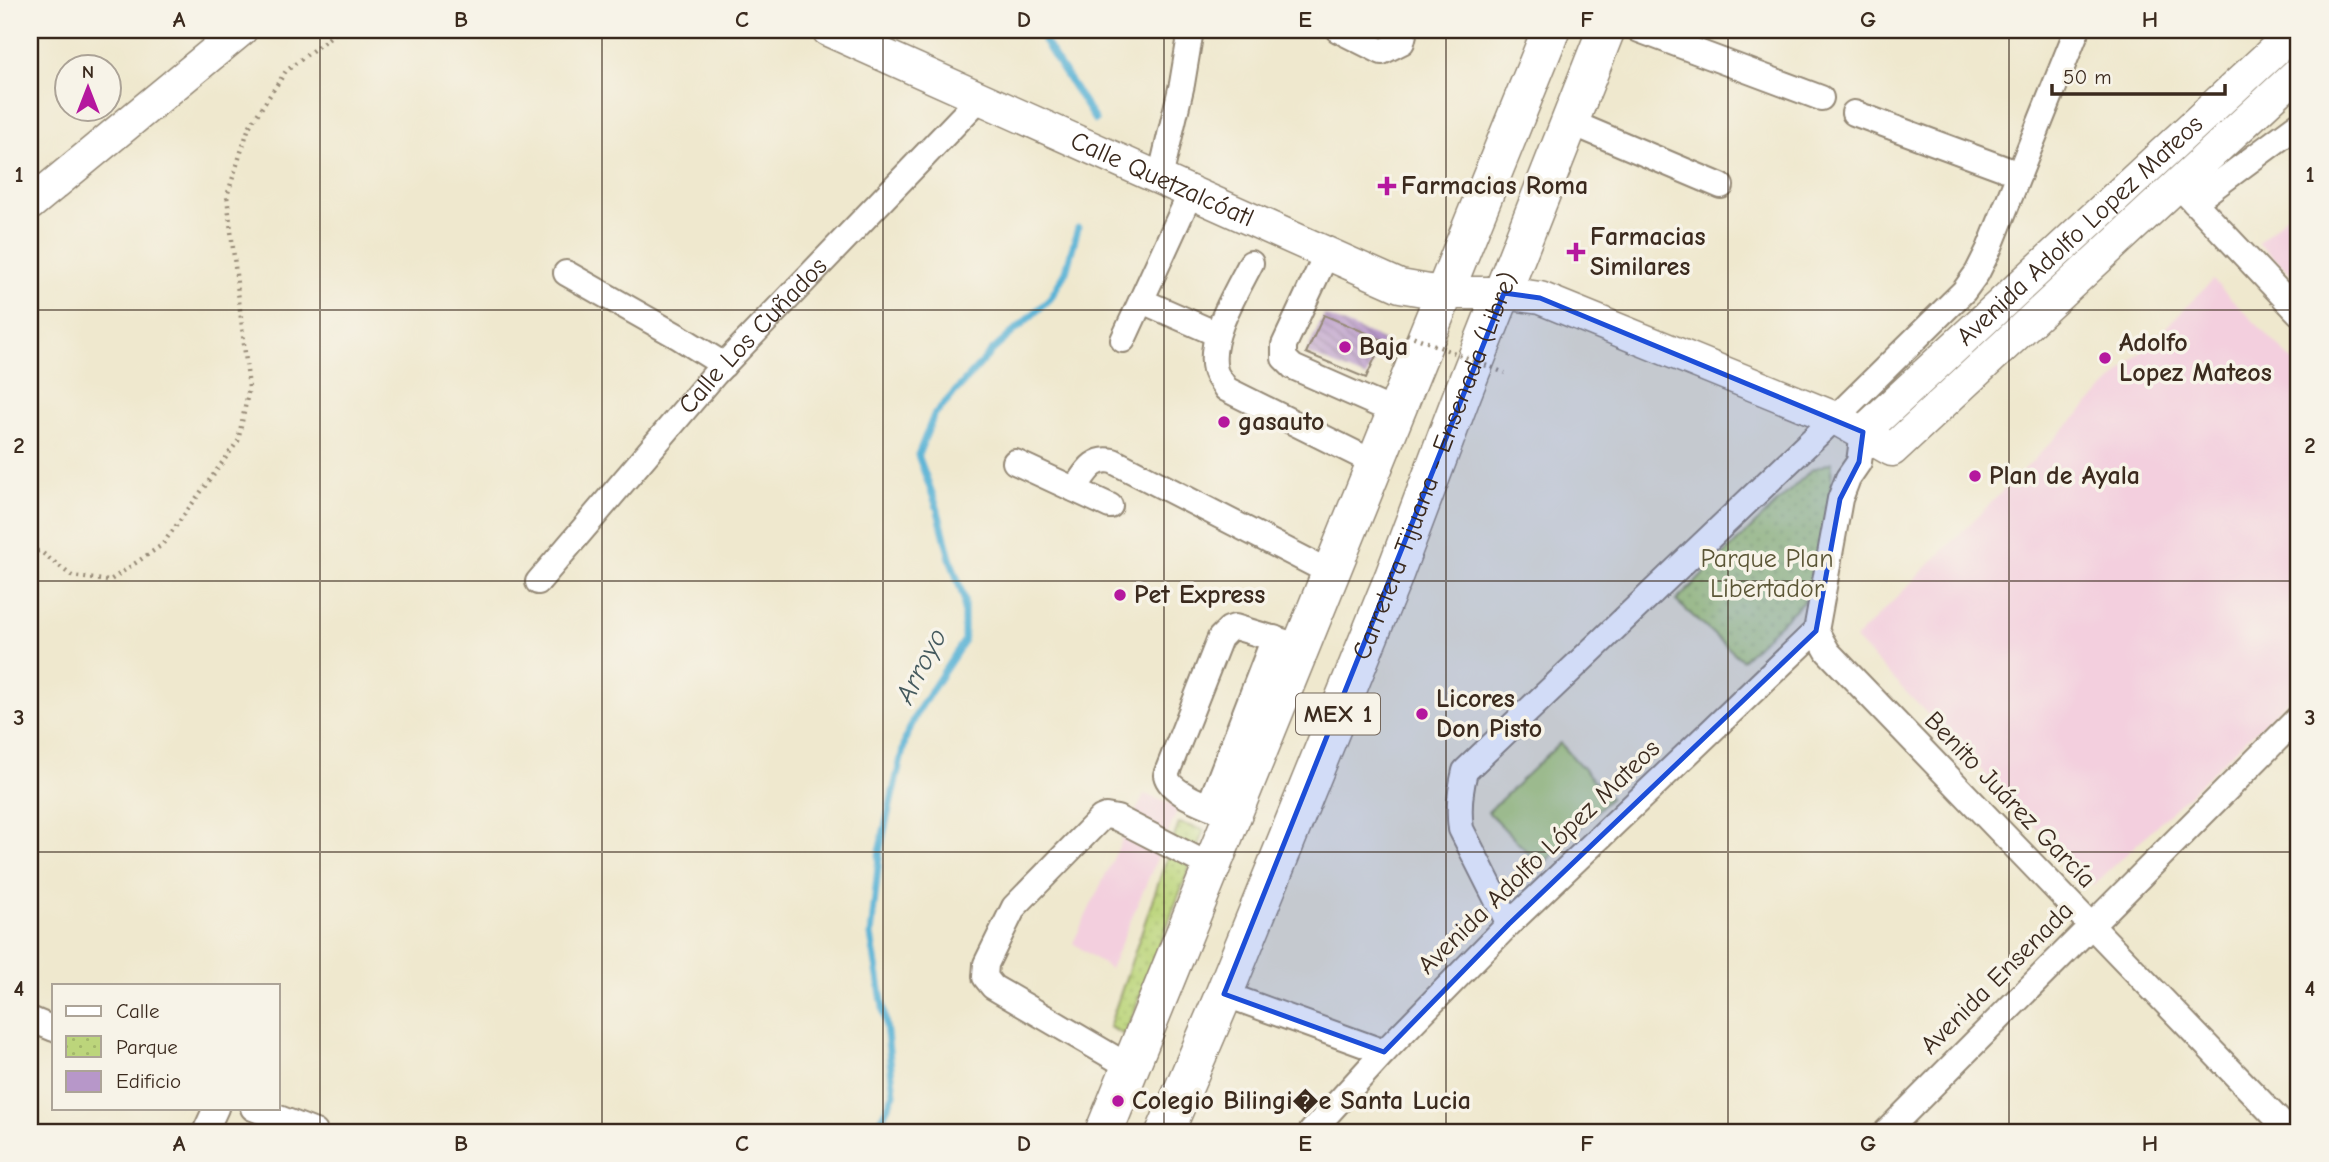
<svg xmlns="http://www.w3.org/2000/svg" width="2329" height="1162" font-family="'Comic Neue',sans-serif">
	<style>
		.built { fill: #f3cfde }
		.grass { fill: #bcd57b; stroke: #7c804c; stroke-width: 2 }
		.park { fill: url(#park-dots); stroke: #7c804c; stroke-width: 2 }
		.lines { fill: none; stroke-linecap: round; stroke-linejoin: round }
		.stream { stroke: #58b2d5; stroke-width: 7 }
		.building { fill: url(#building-back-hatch) }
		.minor-casing { stroke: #958976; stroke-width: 28 }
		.major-casing { stroke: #958976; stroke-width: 35 }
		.highway-casing { stroke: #958976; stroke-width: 40 }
		.path { stroke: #958976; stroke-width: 4.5; stroke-dasharray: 2 5; stroke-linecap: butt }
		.minor { stroke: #fff; stroke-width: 24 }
		.major { stroke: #fff; stroke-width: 32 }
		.highway { stroke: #fff; stroke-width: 37 }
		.path-bridge { stroke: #958976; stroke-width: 4.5; stroke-dasharray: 2 5; stroke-linecap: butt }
		.marked { fill: #1d4ed8; fill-opacity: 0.2; stroke: #1d4ed8; stroke-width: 5; stroke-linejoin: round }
		.grid { fill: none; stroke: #3b2a1e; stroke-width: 2; stroke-opacity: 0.55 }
		.poi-dot { fill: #b5179e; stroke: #f7f3e8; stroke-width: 2.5 }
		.labels { text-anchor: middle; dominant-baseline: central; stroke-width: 7; stroke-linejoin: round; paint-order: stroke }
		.shield { fill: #f7f3e8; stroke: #73665b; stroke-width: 2 }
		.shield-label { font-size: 24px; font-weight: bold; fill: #3b2a1e }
		.street-label { font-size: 26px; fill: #3b2a1e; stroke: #f7f3e8 }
		.poi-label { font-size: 26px; font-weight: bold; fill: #3b2a1e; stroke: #f7f3e8; text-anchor: start }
		.park-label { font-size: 26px; fill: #5b5535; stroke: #f7f3e8 }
		.water-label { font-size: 28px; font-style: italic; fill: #455a5e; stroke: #f7f3e8 }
		.neatline { fill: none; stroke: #3b2a1e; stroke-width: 2.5 }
		.grid-label { font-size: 23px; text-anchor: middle; font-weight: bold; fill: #3b2a1e }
	</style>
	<defs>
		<pattern id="park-dots" width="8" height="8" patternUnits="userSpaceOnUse" patternTransform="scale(1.75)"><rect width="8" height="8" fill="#bcd57b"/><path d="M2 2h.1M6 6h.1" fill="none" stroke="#a2b76a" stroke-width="1.8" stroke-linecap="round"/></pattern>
		<pattern id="building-back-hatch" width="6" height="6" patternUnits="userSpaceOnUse" patternTransform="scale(1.75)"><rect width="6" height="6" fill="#b797c9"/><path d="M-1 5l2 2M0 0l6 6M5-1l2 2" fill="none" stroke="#967ba3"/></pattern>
	</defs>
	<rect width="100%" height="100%" fill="#f7f3e8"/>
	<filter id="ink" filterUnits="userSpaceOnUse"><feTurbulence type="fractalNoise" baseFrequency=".0143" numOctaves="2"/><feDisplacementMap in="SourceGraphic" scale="14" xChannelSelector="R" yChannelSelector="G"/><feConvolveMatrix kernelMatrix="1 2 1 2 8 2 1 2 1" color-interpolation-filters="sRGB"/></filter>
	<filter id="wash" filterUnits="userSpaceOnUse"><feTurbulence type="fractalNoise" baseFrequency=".00686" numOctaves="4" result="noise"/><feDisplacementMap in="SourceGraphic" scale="28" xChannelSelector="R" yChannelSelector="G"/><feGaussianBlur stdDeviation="1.57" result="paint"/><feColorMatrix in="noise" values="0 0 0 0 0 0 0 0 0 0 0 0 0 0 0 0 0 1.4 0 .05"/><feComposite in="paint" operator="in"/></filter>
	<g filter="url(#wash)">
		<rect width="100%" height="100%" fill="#efe8ce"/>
		<!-- built -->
		<path class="built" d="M 2299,203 L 2299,281 L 2258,243 Z
			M 2213,280 L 2299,367 L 2299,689 L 2093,886 L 1855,639 Z
			M 1144,794 L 1179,807 L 1110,969 L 1073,943 Z"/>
		<!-- grass -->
		<path class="grass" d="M 1560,743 L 1610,798 L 1541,866 L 1488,812 Z"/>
		<!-- park -->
		<path class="park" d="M 1832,462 L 1827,579 L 1742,660 L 1676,601 L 1811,470 Z
			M 1179,823 L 1204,830 L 1125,1035 L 1109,1027 Z"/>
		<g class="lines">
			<!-- stream -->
			<path class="stream" d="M 1043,30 L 1044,41 L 1095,120
				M 875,1132 L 894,1094 L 886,1025 L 871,935 L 880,848 L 906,737 L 918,711 L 964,641 L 964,599 L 950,558 L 937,507 L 918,455 L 934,415 L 992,351 L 1050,299 L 1066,271 L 1078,228"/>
		</g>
		<g id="blocks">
			<!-- building -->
			<path class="building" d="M 1324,315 L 1383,340 L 1366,378 L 1306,353 Z"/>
		</g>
	</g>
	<g filter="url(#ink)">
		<use href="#blocks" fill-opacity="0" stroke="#958976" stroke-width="2"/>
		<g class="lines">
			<!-- minor casing -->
			<g class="minor-casing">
				<g id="minor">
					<path d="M 1338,30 L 1382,52 L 1402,42 L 1405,30"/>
					<path d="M 1639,30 L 1821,98"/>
					<path d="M 1854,113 L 2019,174"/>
					<path d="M 1570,122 L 1721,186"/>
					<path d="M 1160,178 L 1182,84 L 1191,30"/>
					<path d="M 2178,185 L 2299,313"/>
					<path d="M 2194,202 L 2299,124"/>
					<path d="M 1327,253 L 1284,345 L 1284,358 L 1293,367 L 1395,412"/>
					<path d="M 1251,263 C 1237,291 1207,338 1215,370 C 1216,376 1223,383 1226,389 L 1375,463"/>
					<path d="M 566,273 L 679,337 L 724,365"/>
					<path d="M 1142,301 L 1217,334"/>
					<path d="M 1123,340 L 1191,192"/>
					<path d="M 1863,432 L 1859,462 L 1848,478 L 1840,499 L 1816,631 L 1828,652 L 2290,1132"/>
					<path d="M 1015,462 L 1110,506"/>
					<path d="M 1074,489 C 1085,475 1092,456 1113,461 L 1331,573"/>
					<path id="s1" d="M 538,582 L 715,374 L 980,98"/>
					<path d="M 1209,806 L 1274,638"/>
					<path d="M 1233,816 C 1215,808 1170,795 1166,775 L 1220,638 L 1229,629 L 1235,627 L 1302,647"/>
					<path d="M 1509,924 L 1461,829 C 1458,808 1460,791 1465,771 L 1835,418 L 1964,291 L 1977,273 L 1989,249 L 2077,30"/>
					<path d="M 1224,994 L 1384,1052"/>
					<path d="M 30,1019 L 54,1029"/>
					<path d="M 1130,1067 L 993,987 L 985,977 L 986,964 L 1014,907 L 1101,818 L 1106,816 L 1117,818 L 1212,867"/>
					<path d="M 253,1108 L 315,1132"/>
					<path d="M 205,1132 L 216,1108"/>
					<path d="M 1311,1132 L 1384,1052 L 1509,924 L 1816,631"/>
					<path d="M 1886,1132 L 2299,717"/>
				</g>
			</g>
			<!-- major casing -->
			<g class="major-casing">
				<g id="major">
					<path id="s2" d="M 828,30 L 1400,286 L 1441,293 L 1504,293 L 1540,298 L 1835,418 L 1892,450 L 2299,72"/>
					<path d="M 30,204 L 241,30"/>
					<path id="s3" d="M 1863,432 L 2296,30"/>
				</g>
			</g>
			<!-- highway casing -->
			<g class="highway-casing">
				<g id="highway">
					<path d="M 1104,1132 C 1254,765 1399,396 1551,30"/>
					<path id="s4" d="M 1165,1132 L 1224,994 L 1393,578 L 1462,395 L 1606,30"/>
				</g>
			</g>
			<!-- path -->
			<path class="path" d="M 30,552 L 40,551 L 72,576 L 109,581 L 162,545 L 238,441 L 249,388 L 227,196 L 249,127 L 286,71 L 339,30"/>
			<!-- minor -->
			<use href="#minor" class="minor"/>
			<!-- major -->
			<use href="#major" class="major"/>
			<!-- highway -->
			<use href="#highway" class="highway"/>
			<!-- path-bridge -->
			<path class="path-bridge" d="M 1407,334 L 1505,373"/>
		</g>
	</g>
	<!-- marked area -->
	<path class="marked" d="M 1504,293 L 1540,298 L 1863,432 L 1859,462 L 1840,499 L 1816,631 L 1509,924 L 1384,1052 L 1224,994 Z"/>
	<!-- grid -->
	<path class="grid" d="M 320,30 L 320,1132M 602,30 L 602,1132M 883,30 L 883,1132M 1164,30 L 1164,1132M 1446,30 L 1446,1132M 1728,30 L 1728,1132M 2009,30 L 2009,1132M 30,310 L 2299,310M 30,581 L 2299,581M 30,852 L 2299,852"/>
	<!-- markers -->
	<g class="poi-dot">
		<path d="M1383.5 175.5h7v7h7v7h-7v7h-7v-7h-7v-7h7z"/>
		<path d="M1572.5 241.5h7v7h7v7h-7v7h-7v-7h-7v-7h7z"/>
		<circle cx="1345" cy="347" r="7"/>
		<circle cx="2105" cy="358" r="7"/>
		<circle cx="1224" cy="422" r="7"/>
		<circle cx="1975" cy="476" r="7"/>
		<circle cx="1120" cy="595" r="7"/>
		<circle cx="1422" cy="714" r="7"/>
		<circle cx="1118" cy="1101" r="7"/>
	</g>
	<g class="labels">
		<!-- shield labels -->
		<rect class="shield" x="1296" y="693.5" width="84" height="41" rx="5"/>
		<g class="shield-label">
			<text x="1338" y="714">MEX 1</text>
		</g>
		<!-- street labels -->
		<g class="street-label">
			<text stroke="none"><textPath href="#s2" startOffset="366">Calle Quetzalcóatl</textPath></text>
			<text stroke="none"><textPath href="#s3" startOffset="296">Avenida Adolfo Lopez Mateos</textPath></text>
			<text stroke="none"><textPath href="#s1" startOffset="327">Calle Los Cuñados</textPath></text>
			<text stroke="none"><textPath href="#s4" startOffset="719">Carretera Tijuana - Ensenada (Libre)</textPath></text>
			<text transform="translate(2010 800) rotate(46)">Benito Juárez García</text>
			<text transform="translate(1539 857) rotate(-44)">Avenida Adolfo López Mateos</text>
			<text transform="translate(1997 978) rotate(-45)">Avenida Ensenada</text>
		</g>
		<!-- poi labels -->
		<g class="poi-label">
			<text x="1401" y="186">Farmacias Roma</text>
			<text x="1590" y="237">Farmacias<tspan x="1590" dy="30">Similares</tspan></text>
			<text x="2119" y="343">Adolfo<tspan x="2119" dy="30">Lopez Mateos</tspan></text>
			<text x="1359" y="347">Baja</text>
			<text x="1238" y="422">gasauto</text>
			<text x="1989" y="476">Plan de Ayala</text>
			<text x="1134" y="595">Pet Express</text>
			<text x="1436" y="699">Licores<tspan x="1436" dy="30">Don Pisto</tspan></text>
			<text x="1132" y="1101">Colegio Bilingi�e Santa Lucia</text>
		</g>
		<!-- park labels -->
		<g class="park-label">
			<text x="1767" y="559">Parque Plan<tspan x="1767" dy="30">Libertador</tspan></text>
		</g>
		<!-- water labels -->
		<g class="water-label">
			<text transform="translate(921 666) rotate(-63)">Arroyo</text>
		</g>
	</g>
	<!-- margin -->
	<rect width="2329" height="1162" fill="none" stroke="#f7f3e8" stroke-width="77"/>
	<!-- legend -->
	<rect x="52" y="984" width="228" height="126" fill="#f7f3e8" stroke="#aca397" stroke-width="2"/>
	<rect x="66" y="1006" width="35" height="10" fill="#ffffff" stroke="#aca397" stroke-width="2"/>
	<text x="116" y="1018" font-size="21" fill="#3b2a1e">Calle</text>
	<rect x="66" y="1036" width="35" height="21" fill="url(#park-dots)" stroke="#aca397" stroke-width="2"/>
	<text x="116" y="1054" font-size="21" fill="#3b2a1e">Parque</text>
	<rect x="66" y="1071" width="35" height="21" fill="#b797c9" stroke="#aca397" stroke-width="2"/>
	<text x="116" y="1088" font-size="21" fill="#3b2a1e">Edificio</text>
	<!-- north arrow -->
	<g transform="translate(88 88)"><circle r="33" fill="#f7f3e8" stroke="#aca397" stroke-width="2"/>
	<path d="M0-5L12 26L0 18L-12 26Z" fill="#b5179e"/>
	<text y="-10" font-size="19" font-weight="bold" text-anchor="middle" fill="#3b2a1e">N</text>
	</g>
	<!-- scale -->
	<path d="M2052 84v10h173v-10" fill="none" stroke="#3b2a1e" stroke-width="3.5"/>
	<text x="2063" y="84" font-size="21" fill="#3b2a1e" stroke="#f7f3e8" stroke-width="5" paint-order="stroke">50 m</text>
	<rect x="38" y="38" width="2252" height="1086" class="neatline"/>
	<g class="grid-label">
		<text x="179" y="27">A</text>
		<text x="461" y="27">B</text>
		<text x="742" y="27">C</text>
		<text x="1024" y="27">D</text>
		<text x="1305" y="27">E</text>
		<text x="1587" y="27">F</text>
		<text x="1868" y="27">G</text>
		<text x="2150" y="27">H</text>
		<text x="19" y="182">1</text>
		<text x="2310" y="182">1</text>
		<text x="19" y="453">2</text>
		<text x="2310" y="453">2</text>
		<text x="19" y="725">3</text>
		<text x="2310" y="725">3</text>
		<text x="19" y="996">4</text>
		<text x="2310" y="996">4</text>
		<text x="179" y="1151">A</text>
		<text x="461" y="1151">B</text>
		<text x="742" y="1151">C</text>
		<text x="1024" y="1151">D</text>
		<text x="1305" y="1151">E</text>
		<text x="1587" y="1151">F</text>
		<text x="1868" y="1151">G</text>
		<text x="2150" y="1151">H</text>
	</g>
</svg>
